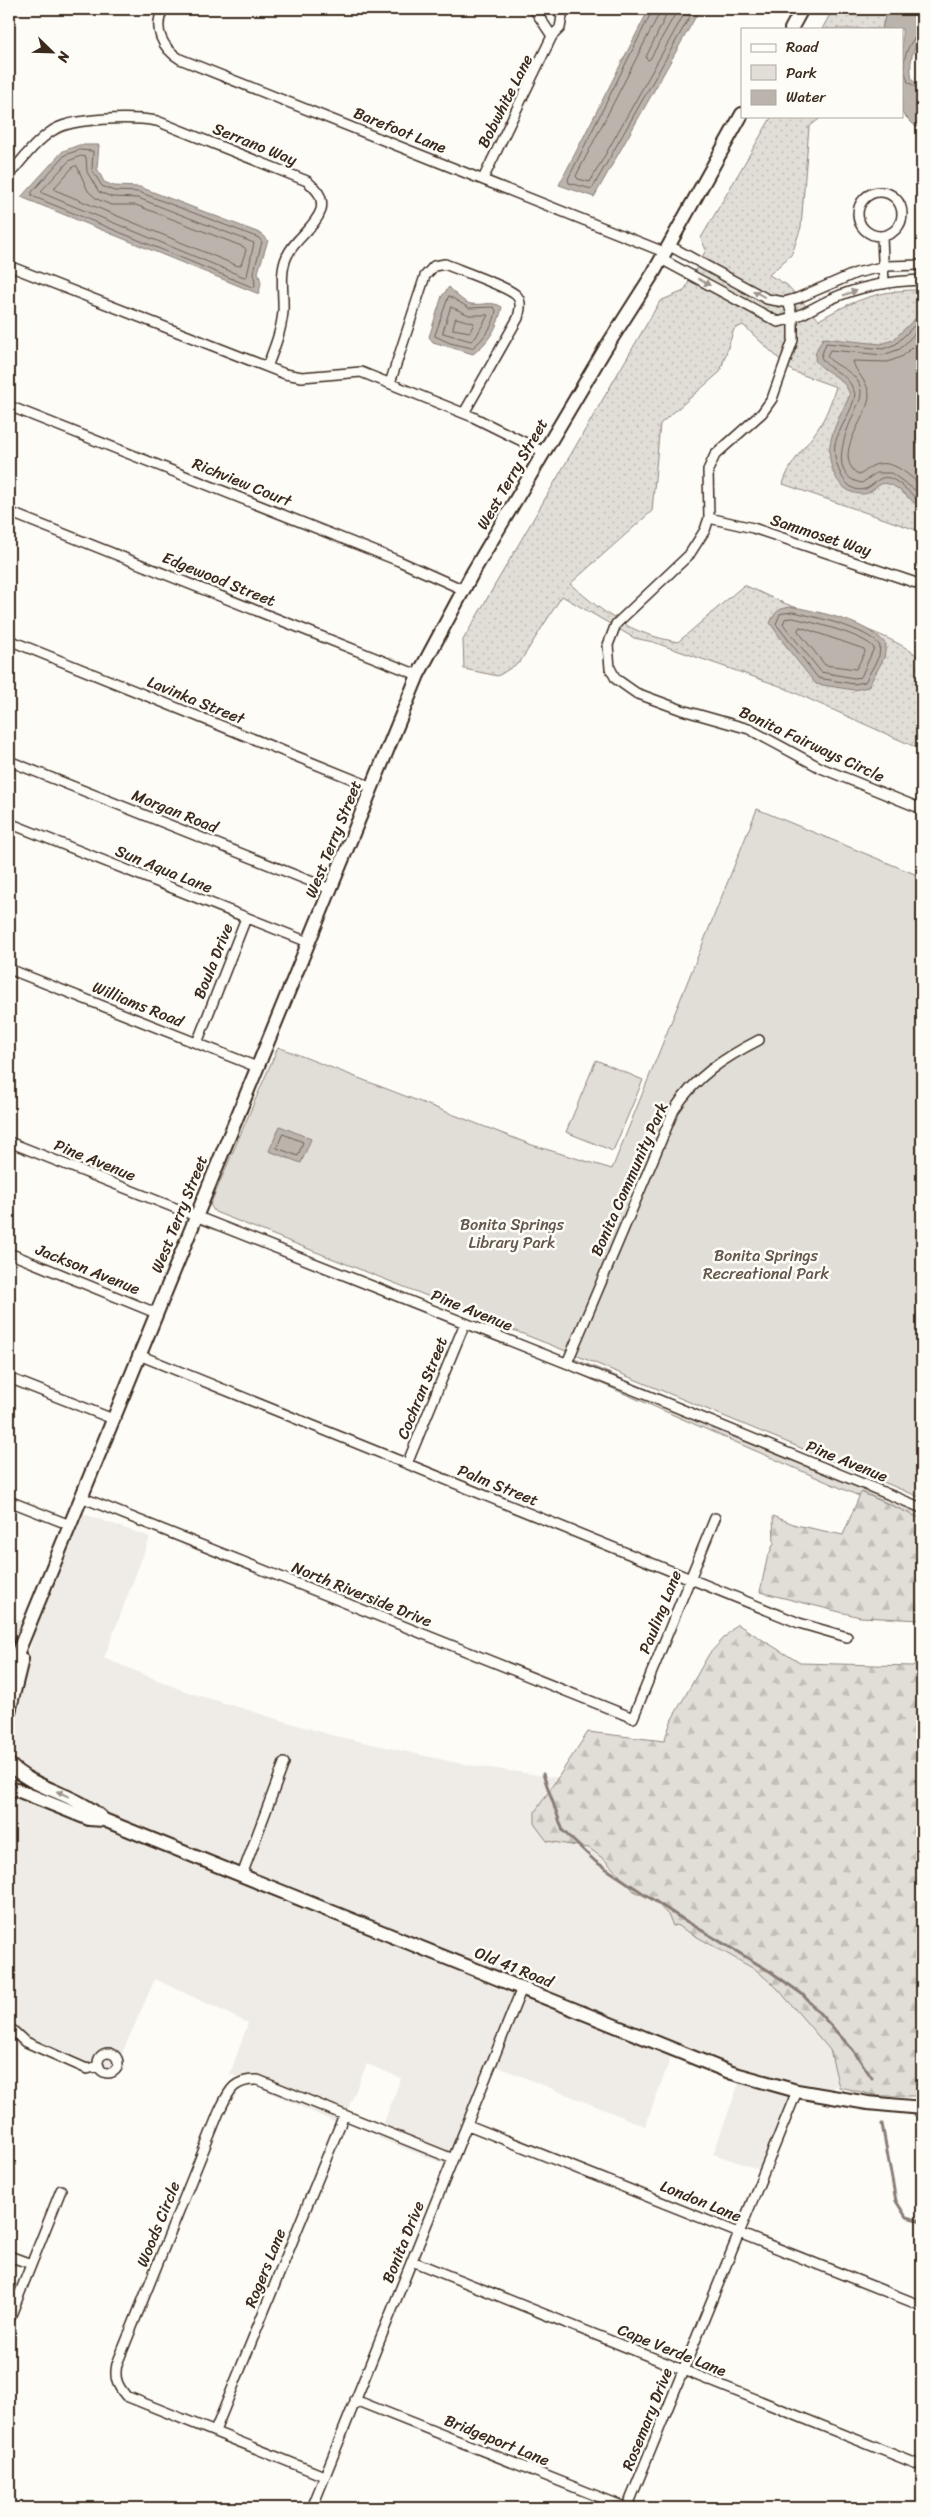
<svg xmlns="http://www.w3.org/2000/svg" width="931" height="2517" font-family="Sriracha,sans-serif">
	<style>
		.built { fill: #efece7 }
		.grass { fill: url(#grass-dots); stroke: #8e847a }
		.forest { fill: url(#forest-firs); stroke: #8e847a }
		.park { fill: #e1ded7; stroke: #8e847a }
		.water { fill: #bbb4ad; stroke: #887d74 }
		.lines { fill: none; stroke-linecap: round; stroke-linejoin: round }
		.shore { stroke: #6e6157; stroke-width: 1 }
		.stream { stroke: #887d74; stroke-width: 3 }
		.street-casing { stroke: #3b2a1e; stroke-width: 12 }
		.secondary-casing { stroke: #3b2a1e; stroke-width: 16 }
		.street { stroke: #fdfcf7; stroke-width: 9 }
		.secondary { stroke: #fdfcf7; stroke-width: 12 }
		.oneway { fill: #9c938a }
		.labels { text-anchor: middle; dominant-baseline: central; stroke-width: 5; stroke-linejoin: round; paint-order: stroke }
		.street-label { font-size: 16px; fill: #3b2a1e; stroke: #fdfcf7 }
		.park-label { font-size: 16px; fill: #64574c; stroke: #fdfcf7 }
	</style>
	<defs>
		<pattern id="grass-dots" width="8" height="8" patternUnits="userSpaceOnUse" patternTransform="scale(1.25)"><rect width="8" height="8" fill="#e1ded7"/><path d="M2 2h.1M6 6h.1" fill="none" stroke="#c2bfb8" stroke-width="1.8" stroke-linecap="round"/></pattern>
		<pattern id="forest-firs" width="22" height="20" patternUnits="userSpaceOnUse" patternTransform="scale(1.25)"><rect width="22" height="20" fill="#e1ded7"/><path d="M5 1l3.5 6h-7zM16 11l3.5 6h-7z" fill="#c2bfb8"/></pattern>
	</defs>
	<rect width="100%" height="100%" fill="#fdfcf7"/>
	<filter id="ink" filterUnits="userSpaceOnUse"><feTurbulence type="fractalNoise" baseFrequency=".02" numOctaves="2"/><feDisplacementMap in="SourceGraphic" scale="10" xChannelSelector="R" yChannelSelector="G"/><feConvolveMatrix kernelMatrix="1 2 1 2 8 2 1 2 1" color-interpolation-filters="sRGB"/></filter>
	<g filter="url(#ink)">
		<!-- built -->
		<path class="built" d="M 81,1513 L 150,1537 L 104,1658 L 184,1691 L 331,1735 L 462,1764 L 559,1778 L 554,1786 L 547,1841 L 589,1848 L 605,1860 L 634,1891 L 656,1902 L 669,1916 L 673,1926 L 676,1924 L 756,1970 L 778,1989 L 830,2050 L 838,2085 L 824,2091 L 798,2086 L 734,2068 L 109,1816 L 93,1802 L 19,1767 L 9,1756 L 9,1737 L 17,1699 L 38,1618 Z
			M 9,1616 L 24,1622 L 9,1659 Z
			M 9,1795 L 16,1795 L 106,1826 L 731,2078 L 781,2093 L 804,2098 L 790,2102 L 764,2171 L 713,2154 L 739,2083 L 671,2057 L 645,2126 L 491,2064 L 450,2166 L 378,2138 L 401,2078 L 367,2064 L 341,2125 L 230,2074 L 248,2023 L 155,1979 L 111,2078 L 9,2035 Z"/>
		<!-- grass -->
		<path class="grass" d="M 833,9 L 891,9 L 885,17 L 882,29 L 822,29 Z
			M 772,116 L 823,116 L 809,127 L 801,227 L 792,254 L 769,275 L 787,285 L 819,320 C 853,300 883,289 922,290 L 922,532 L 783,484 C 789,463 805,448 817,430 C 826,417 831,402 836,387 L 792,371 L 743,325 L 734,329 L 720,372 L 660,424 L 652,511 L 570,584 C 607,615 628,633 678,642 L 744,585 C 760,592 777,601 794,607 C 837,621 885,630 922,659 L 922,750 L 780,686 L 653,642 L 634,638 L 562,596 L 520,662 L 498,676 L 464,669 L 463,640 L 660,301 L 684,291 L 706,250 L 701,238 Z"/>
		<!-- forest -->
		<path class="forest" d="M 861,1492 L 922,1519 L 922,1620 L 860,1617 L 760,1592 L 767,1559 L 774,1543 L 773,1516 L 796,1525 L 843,1535 Z
			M 737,1624 L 800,1663 L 912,1666 L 922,1660 L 922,2096 L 878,2096 L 839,2087 L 830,2050 L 778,1989 L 756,1970 L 676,1925 L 673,1926 L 669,1916 L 656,1902 L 634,1891 L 605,1860 L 589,1848 L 547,1841 L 535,1825 L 535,1812 L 588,1732 L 664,1741 L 672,1719 L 709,1654 Z"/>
		<!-- park -->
		<path class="park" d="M 757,809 L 922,877 L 922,1498 L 561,1349 L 215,1212 L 210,1205 L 278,1047 L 532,1145 L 612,1169 Z
			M 596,1060 L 643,1080 L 613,1151 L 566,1132 Z
			M 565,1355 L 922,1503 L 922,1519 L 862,1492 L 859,1496 L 561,1366 Z"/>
		<!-- water -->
		<path class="water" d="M 649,9 L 700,9 L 594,197 L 559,185 Z
			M 891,9 L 922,9 L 922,37 C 911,50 909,63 912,80 L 922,88 L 922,133 L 902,113 L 902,29 L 882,29 L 885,17 Z
			M 79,145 L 99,145 L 97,168 L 104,182 L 114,186 L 140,187 L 262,234 L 268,240 L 258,272 L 261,282 L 259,294 L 21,197 L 63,151 Z
			M 449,287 C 455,293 462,302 471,304 C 483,306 491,300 502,307 C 498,327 489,342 473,354 L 433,342 L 429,337 L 442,296 Z
			M 922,312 L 922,509 C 914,503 897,486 889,484 C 877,480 873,495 862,494 C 838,494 827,466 830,445 C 832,429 843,410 850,395 C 843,374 827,376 815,360 L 816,351 L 823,338 L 881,344 L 893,340 Z
			M 794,607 C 823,613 865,621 886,644 L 884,658 L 868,687 L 854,690 L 816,684 L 791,653 L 770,623 C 776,610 779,608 794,607 Z
			M 280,1126 L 311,1139 L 301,1163 L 269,1151 Z"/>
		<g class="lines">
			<!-- shore -->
			<path class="shore" d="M 653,9 L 568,179 L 569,183 L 592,189 L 694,9
				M 660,9 L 658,16 L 576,176 L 578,179 L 590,182 L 687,9
				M 667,9 L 665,18 L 646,57 L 647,60 L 650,59 L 678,9
				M 922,34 C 912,35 905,53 904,63 C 904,69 906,77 908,82 L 922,91
				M 80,150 L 93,151 L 92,170 L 102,186 L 114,191 L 139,192 L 259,238 L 262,242 L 254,271 L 255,287 L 252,287 L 32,196 L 32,192 L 65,155 Z
				M 81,156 L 86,157 L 87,172 L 99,192 L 112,197 L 138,198 L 254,243 L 247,276 L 244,277 L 42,193 L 42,190 L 69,161 Z
				M 77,166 L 88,191 L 97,199 L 111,205 L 136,205 L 244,247 L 246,250 L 241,265 L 238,266 L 55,190 L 55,187 L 73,167 Z
				M 449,296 L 469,308 L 493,307 L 496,310 C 495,324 484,339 472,348 L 450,343 L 435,336 Z
				M 451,307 L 469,315 L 488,315 L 476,337 L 471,341 L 443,333 Z
				M 456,318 L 474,323 L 470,332 L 453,329 Z
				M 922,318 L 896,344 L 883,349 L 826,343 L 821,357 C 830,374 847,369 855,394 C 853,411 839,427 835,444 C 832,459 844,496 865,489 C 875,486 879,473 892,479 C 902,484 913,496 922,503
				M 922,326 L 900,349 L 883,355 L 830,350 L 827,356 C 834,368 867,372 860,400 C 851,420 822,476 862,483 L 876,473 L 891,473 L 922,495
				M 922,337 L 903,356 L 888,362 L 853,361 C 855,373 869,382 869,396 C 868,419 830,455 859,475 C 864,473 867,469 872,466 C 892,457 908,475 922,486
				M 793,612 C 816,617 867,628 880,646 L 879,656 L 865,682 L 854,684 L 818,678 L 776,624 L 780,614 Z
				M 793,618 C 811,622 863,634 874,648 L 861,677 L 854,678 L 821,672 L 783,624 L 785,619 Z
				M 800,627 L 864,649 L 865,652 L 856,669 L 825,665 L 798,631 Z
				M 283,1134 L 303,1142 L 298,1156 L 277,1148 Z"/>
			<!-- stream -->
			<path class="stream" d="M 543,1774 L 563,1831 L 596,1862 L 676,1915 L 771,1972 L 802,1994 L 853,2050 L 872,2078
				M 882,2124 L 896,2201 L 906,2217 L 922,2221"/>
			<!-- street casing -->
			<g class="street-casing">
				<path id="street" d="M 163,9 C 153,29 162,48 180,59 L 664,252
					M 536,12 L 552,36
					M 9,175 C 22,160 35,142 52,131 C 72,117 133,117 157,121 L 307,181 C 316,189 324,196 321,210 C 315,228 295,238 287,256 C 279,273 284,294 283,312 C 281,332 274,349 267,367
					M 483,179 L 552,36 L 560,28 L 562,16 L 556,9
					M858 214a22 22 0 1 1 44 0a22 22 0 1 1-44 0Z
					M 882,236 L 884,284
					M 668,245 L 767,299 L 784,302 L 798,298 L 856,273 L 886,266 L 922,265
					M 661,259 L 778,322 C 798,318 813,308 831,299 C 860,286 891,281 922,280
					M 9,266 L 285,374 L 302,377 L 361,372 L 473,417 L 544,452
					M 788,301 L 793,319 L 793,340 L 772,399 L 762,413 L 715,455 L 708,470 L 709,518 L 705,530 L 689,555 L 616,624 L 608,645 L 610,668 L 616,679 L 636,693 L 682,710 L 749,729 L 821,768 L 922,809
					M 390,383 L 425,276 L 434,266 L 445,264 C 459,270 509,287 517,296 C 522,302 520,310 518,318 L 464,413
					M 9,406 L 399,561 L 464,590
					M 9,512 L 418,675
					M 709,518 L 753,528 L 922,585
					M 9,640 L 372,787
					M 9,761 L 330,889
					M 9,823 L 308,942
					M 9,969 L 257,1067
					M 197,1043 L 246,918
					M 9,1142 L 649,1396 L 922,1508
					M 9,1253 L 156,1313
					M 139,1355 L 799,1623 L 847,1637
					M 567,1363 L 674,1110 C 696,1076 724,1058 759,1040
					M 9,1378 L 113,1419
					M 407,1464 L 465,1323
					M 81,1497 L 633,1718 L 715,1518
					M 9,1501 L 70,1525
					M 242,1875 L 284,1763
					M 9,2027 L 24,2041 L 35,2046 L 87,2069 L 99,2066
					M98 2063a10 10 0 1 1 20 0a10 10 0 1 1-20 0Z
					M 468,2125 L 922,2306
					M 9,2256 L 31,2264
					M 412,2261 L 922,2466
					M 9,2320 L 61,2190
					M 355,2400 L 627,2508
					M 215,2431 L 344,2115
					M 324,2476 L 126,2396 C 117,2385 114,2378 117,2364 L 219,2112 C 229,2091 233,2079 258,2080 L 453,2159
					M 312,2508 L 522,1988
					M 627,2508 L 797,2091"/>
			</g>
			<!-- secondary casing -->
			<g class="secondary-casing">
				<path id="secondary" d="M 791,29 L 802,9
					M 9,1674 L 418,675 L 473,572 L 605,349 L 654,272 L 742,114
					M 9,1712 L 22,1659
					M 9,1764 C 34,1790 77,1793 104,1820
					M 9,1790 L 17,1790 L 89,1819 L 104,1820 L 732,2073 L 797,2091 L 868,2103 L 922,2108"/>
			</g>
			<!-- street -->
			<use href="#street" class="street"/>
			<!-- secondary -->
			<use href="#secondary" class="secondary"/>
		</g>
		<!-- one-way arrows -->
		<defs><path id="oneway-solid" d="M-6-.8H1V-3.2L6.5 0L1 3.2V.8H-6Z" transform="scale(1.25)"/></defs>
		<g class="oneway">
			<use href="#oneway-solid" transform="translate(704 282) rotate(29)"/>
			<use href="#oneway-solid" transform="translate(850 293) rotate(-19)"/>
			<use href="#oneway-solid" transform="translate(759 294) rotate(-151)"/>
			<use href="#oneway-solid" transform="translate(63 1794) rotate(-156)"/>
		</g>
	</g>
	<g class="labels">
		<!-- street labels -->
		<g class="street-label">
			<text transform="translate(505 101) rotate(-63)">Bobwhite Lane</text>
			<text transform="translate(400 130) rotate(22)">Barefoot Lane</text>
			<text transform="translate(255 144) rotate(22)">Serrano Way</text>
			<text transform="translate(512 474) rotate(-60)">West Terry Street</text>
			<text transform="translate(242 482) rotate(22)">Richview Court</text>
			<text transform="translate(821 535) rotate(18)">Sammoset Way</text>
			<text transform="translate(219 579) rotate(22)">Edgewood Street</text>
			<text transform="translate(196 700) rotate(22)">Lavinka Street</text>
			<text transform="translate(812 744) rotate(25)">Bonita Fairways Circle</text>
			<text transform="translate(175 811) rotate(22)">Morgan Road</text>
			<text transform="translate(333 839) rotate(-68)">West Terry Street</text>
			<text transform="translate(164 869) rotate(22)">Sun Aqua Lane</text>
			<text transform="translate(213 961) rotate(-68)">Boula Drive</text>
			<text transform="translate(138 1004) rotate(22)">Williams Road</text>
			<text transform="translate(95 1160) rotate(22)">Pine Avenue</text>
			<text transform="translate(629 1179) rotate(-66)">Bonita Community Park</text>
			<text transform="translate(179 1214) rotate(-68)">West Terry Street</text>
			<text transform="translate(88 1269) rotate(22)">Jackson Avenue</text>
			<text transform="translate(472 1310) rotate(22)">Pine Avenue</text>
			<text transform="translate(422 1388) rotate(-68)">Cochran Street</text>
			<text transform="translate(847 1461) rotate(22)">Pine Avenue</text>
			<text transform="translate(498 1485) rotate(22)">Palm Street</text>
			<text transform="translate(362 1594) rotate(22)">North Riverside Drive</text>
			<text transform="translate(660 1612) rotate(-68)">Pauling Lane</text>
			<text transform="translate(514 1967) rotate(22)">Old 41 Road</text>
			<text transform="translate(701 2201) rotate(22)">London Lane</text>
			<text transform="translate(158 2224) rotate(-68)">Woods Circle</text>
			<text transform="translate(403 2242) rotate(-68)">Bonita Drive</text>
			<text transform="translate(265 2268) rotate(-68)">Rogers Lane</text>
			<text transform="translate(672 2350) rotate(22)">Cape Verde Lane</text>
			<text transform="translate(647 2419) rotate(-68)">Rosemary Drive</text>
			<text transform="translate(497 2440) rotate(22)">Bridgeport Lane</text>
		</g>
		<!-- park labels -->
		<g class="park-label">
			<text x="512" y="1224">Bonita Springs<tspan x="512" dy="18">Library Park</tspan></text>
			<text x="766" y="1255">Bonita Springs<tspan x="766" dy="18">Recreational Park</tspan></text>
		</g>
	</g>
	<!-- margin -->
	<rect width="931" height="2517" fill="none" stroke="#fdfcf7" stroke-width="30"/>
	<rect x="15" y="15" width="901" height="2487" fill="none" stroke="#3b2a1e" stroke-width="2" filter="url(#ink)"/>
	<!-- legend -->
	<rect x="741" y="28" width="162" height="90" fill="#fdfcf7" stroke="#afa8a0"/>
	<rect x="751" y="44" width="25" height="8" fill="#fdfcf7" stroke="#afa8a0"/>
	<text x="786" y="52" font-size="15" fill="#3b2a1e">Road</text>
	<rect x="751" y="65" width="25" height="15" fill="#e1ded7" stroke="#afa8a0"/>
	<text x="786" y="78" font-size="15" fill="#3b2a1e">Park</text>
	<rect x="751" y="90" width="25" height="15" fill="#bbb4ad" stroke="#afa8a0"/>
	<text x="786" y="102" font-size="15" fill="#3b2a1e">Water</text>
	<!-- north arrow -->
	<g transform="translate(52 52) rotate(113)" stroke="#fdfcf7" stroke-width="4" paint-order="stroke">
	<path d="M0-4L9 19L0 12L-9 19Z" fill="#3b2a1e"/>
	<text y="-8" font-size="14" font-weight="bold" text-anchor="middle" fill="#3b2a1e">N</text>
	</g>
</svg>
